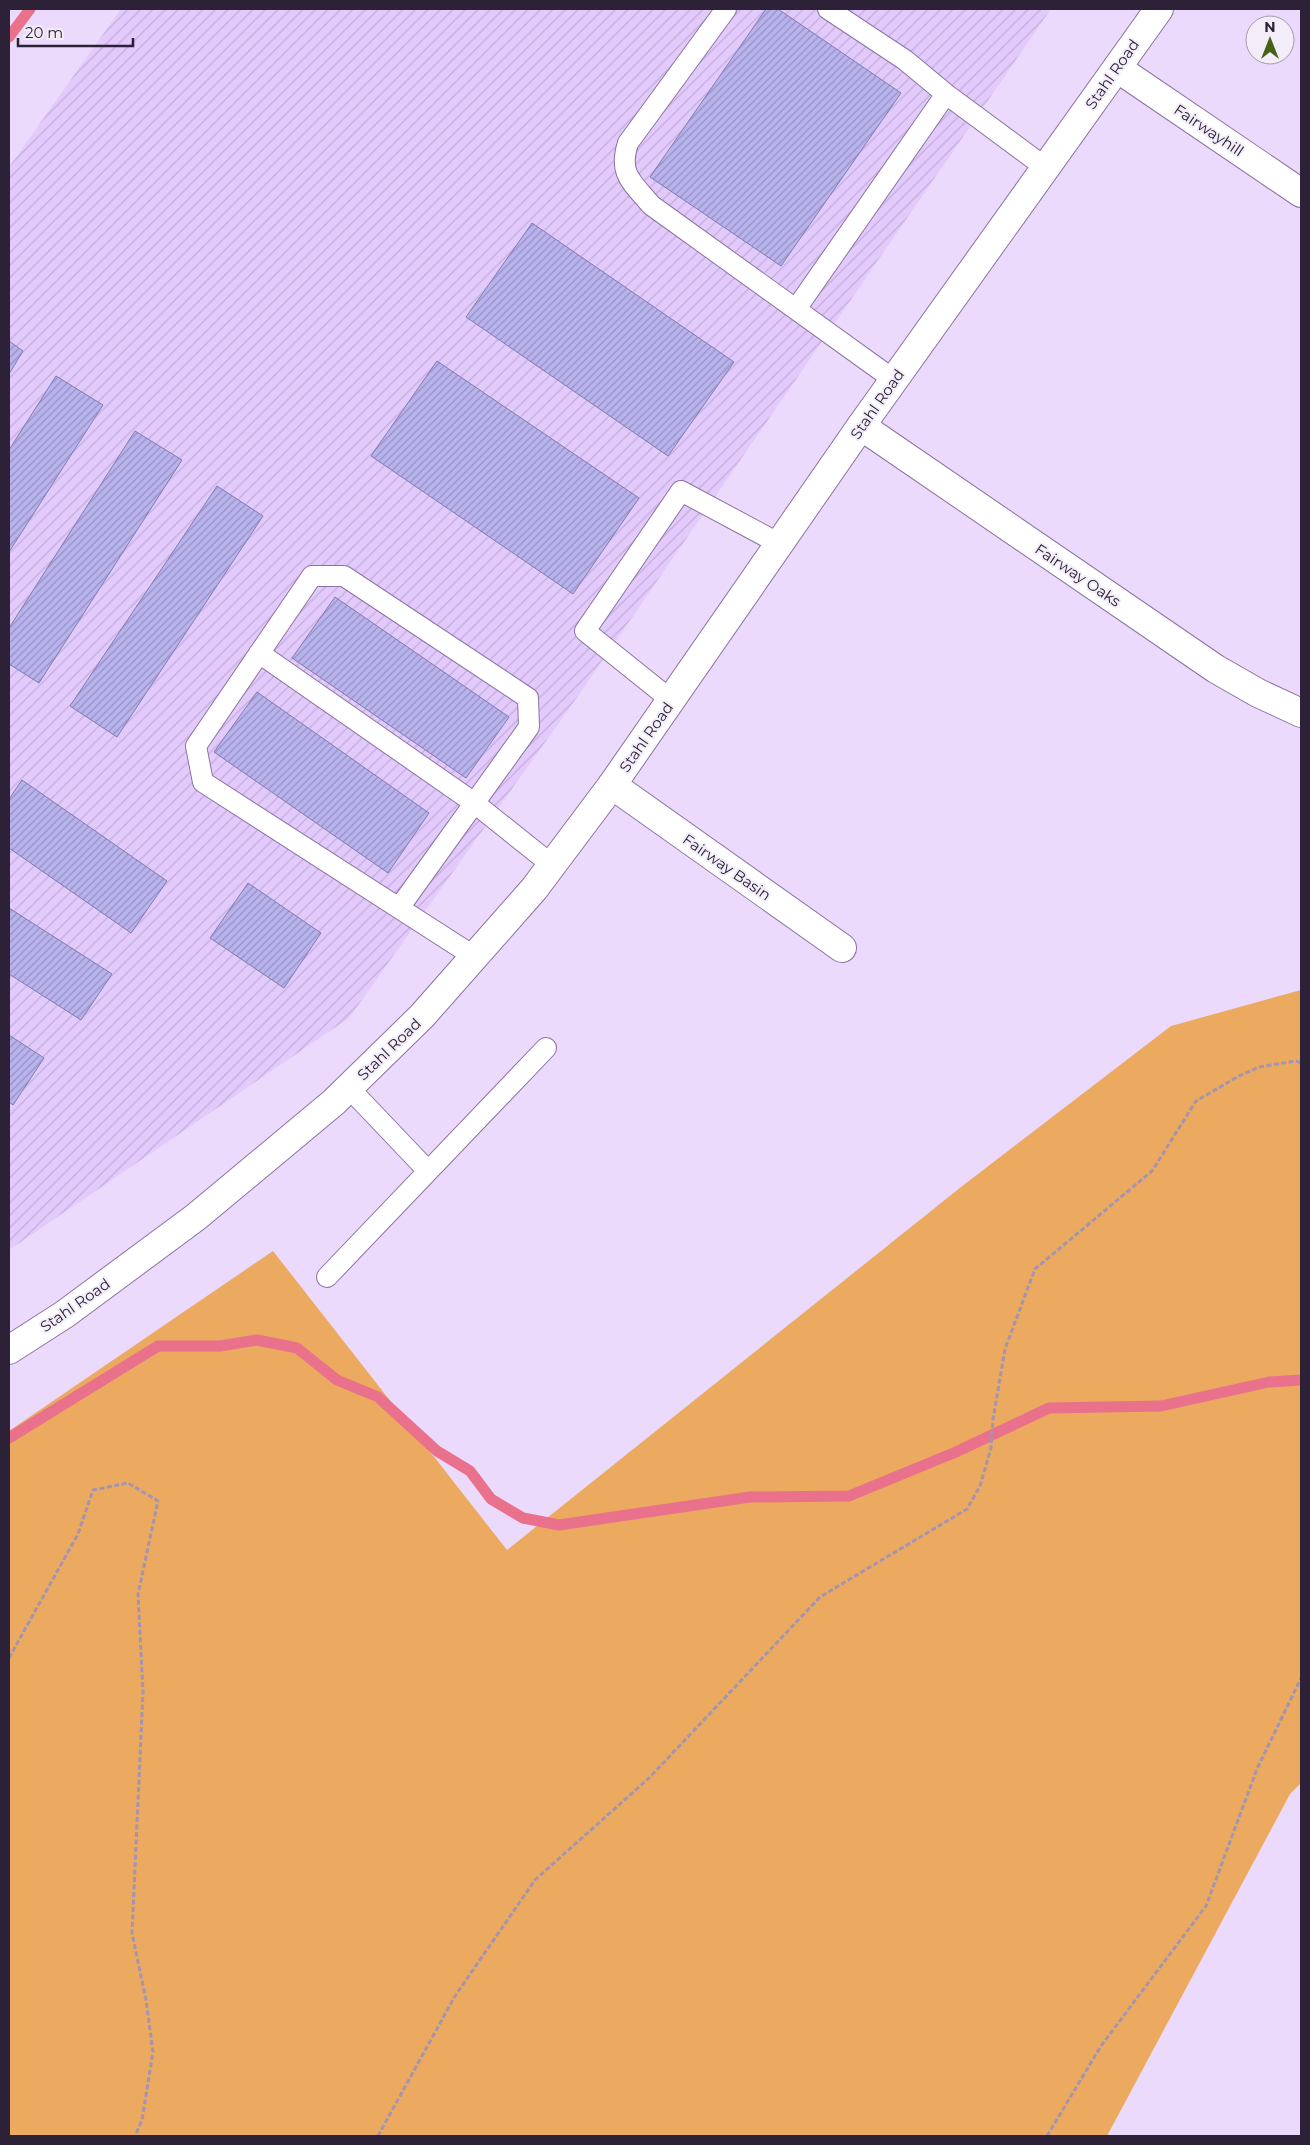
<svg xmlns="http://www.w3.org/2000/svg" width="1310" height="2145" font-family="Montserrat,sans-serif">
	<style>
		.industrial { fill: url(#industrial-furrows) }
		.grass { fill: #ebaa5f }
		.lines { fill: none; stroke-linecap: round; stroke-linejoin: round }
		.stream { stroke: #ea718b; stroke-width: 11 }
		.building { fill: url(#building-hatch); stroke: #807bb1 }
		.lane-casing { stroke: #8c71a4; stroke-width: 22 }
		.street-casing { stroke: #8c71a4; stroke-width: 30 }
		.secondary-casing { stroke: #8c71a4; stroke-width: 30 }
		.path { stroke: #a394b1; stroke-width: 3; stroke-dasharray: 5 2.5; stroke-linecap: butt }
		.lane { stroke: #fff; stroke-width: 20 }
		.street { stroke: #fff; stroke-width: 28 }
		.secondary { stroke: #fff; stroke-width: 28 }
		.labels { text-anchor: middle; dominant-baseline: central; stroke-width: 4; stroke-linejoin: round; paint-order: stroke }
		.street-label { font-size: 15px; fill: #2c2136; stroke: #f2edf8 }
	</style>
	<defs>
		<pattern id="industrial-furrows" width="10" height="10" patternUnits="userSpaceOnUse" patternTransform="scale(1.25)"><rect width="10" height="10" fill="#e3cafc"/><path d="M-1 1l2-2M0 10L10 0M9 11l2-2" fill="none" stroke="#c3add9"/></pattern>
		<pattern id="building-hatch" width="6" height="6" patternUnits="userSpaceOnUse" patternTransform="scale(1.25)"><rect width="6" height="6" fill="#b8b3ed"/><path d="M-1 1l2-2M0 6l6-6M5 7l2-2" fill="none" stroke="#9691c1"/></pattern>
	</defs>
	<rect width="100%" height="100%" fill="#ebdafc"/>
	<!-- industrial -->
	<path class="industrial" d="M 121,9 L 1051,9 L 571,706 L 349,1018 L 9,1250 L 9,167 Z"/>
	<!-- grass -->
	<path class="grass" d="M 1301,990 L 1301,1783 L 1290,1794 L 1107,2136 L 9,2136 L 9,1431 L 273,1251 L 507,1550 L 961,1187 L 1171,1026 Z"/>
	<g class="lines">
		<!-- stream -->
		<path class="stream" d="M 9,37 L 30,9
			M 9,1438 L 158,1346 L 220,1346 L 257,1340 L 297,1348 L 337,1380 L 378,1397 L 437,1451 L 470,1471 L 491,1499 L 523,1518 L 559,1525 L 750,1497 L 849,1496 L 956,1452 L 1049,1408 L 1161,1406 L 1269,1382 L 1301,1380"/>
	</g>
	<!-- building -->
	<path class="building" d="M 766,9 L 778,9 L 901,93 L 781,266 L 650,177 Z
		M 532,223 L 734,362 L 668,456 L 466,317 Z
		M 9,341 L 23,351 L 9,374 Z
		M 437,361 L 639,498 L 573,594 L 371,456 Z
		M 56,376 L 103,405 L 9,552 L 9,450 Z
		M 135,431 L 182,460 L 39,683 L 9,664 L 9,628 Z
		M 217,486 L 263,516 L 117,737 L 70,706 Z
		M 335,597 L 509,717 L 466,778 L 292,658 Z
		M 257,692 L 429,813 L 388,873 L 214,752 Z
		M 22,780 L 167,881 L 131,933 L 9,848 L 9,799 Z
		M 248,883 L 321,933 L 284,988 L 210,938 Z
		M 9,908 L 112,974 L 81,1020 L 9,974 Z
		M 9,1035 L 44,1058 L 13,1105 L 9,1102 Z"/>
	<g class="lines">
		<!-- lane casing -->
		<g class="lane-casing">
			<path id="lane" d="M 726,9 L 628,143 C 618,174 632,182 651,205 L 894,380
				M 828,9 L 905,60 L 946,94 L 1046,168
				M 796,309 L 946,94
				M 259,653 L 473,802 L 552,865
				M 671,700 L 585,631 L 681,491 L 780,544
				M 399,908 L 529,727 L 528,698 L 344,576 L 312,576 L 196,746 L 203,782 L 475,957
				M 349,1088 L 428,1171
				M 327,1277 L 546,1048"/>
		</g>
		<!-- street casing -->
		<g class="street-casing">
			<path id="street" d="M 1117,68 L 1301,193
				M 861,426 L 1216,669 L 1258,693 L 1301,713
				M 612,785 L 842,948"/>
		</g>
		<!-- secondary casing -->
		<g class="secondary-casing">
			<path id="secondary" d="M 9,1350 L 65,1314 L 196,1217 L 334,1102 L 422,1016 L 534,889 L 612,785 L 861,426 L 1159,9"/>
		</g>
		<!-- path -->
		<path class="path" d="M 9,1658 L 78,1534 L 93,1490 L 128,1483 L 158,1501 L 138,1594 L 143,1692 L 132,1933 L 146,2000 L 153,2052 L 142,2120 L 135,2136
			M 378,2136 L 455,1996 L 535,1880 L 649,1778 L 820,1597 L 967,1509 L 980,1486 L 991,1448 L 993,1419 L 1005,1349 L 1035,1269 L 1152,1171 L 1196,1101 L 1239,1076 L 1259,1067 L 1296,1061 L 1301,1063
			M 1047,2136 L 1101,2046 L 1206,1906 L 1257,1769 L 1301,1678"/>
		<!-- lane -->
		<use href="#lane" class="lane"/>
		<!-- street -->
		<use href="#street" class="street"/>
		<!-- secondary -->
		<use href="#secondary" class="secondary"/>
	</g>
	<g class="labels">
		<!-- street labels -->
		<g class="street-label">
			<text transform="translate(1112 74) rotate(-55)">Stahl Road</text>
			<text transform="translate(1209 130) rotate(34)">Fairwayhill</text>
			<text transform="translate(877 404) rotate(-55)">Stahl Road</text>
			<text transform="translate(1078 575) rotate(34)">Fairway Oaks</text>
			<text transform="translate(646 737) rotate(-55)">Stahl Road</text>
			<text transform="translate(727 867) rotate(35)">Fairway Basin</text>
			<text transform="translate(389 1049) rotate(-44)">Stahl Road</text>
			<text transform="translate(75 1305) rotate(-35)">Stahl Road</text>
		</g>
	</g>
	<!-- border -->
	<rect width="1310" height="2145" fill="none" stroke="#2c2136" stroke-width="20"/>
	<!-- north arrow -->
	<g transform="translate(1270 40)"><circle r="24" fill="#f2edf8" stroke="#a39baa"/>
	<path d="M0-4L9 19L0 12L-9 19Z" fill="#456215"/>
	<text y="-8" font-size="14" font-weight="bold" text-anchor="middle" fill="#2c2136">N</text>
	</g>
	<!-- scale -->
	<path d="M18 38v8h115v-8" fill="none" stroke="#2c2136" stroke-width="2.5"/>
	<text x="25" y="38" font-size="15" fill="#2c2136" stroke="#f2edf8" stroke-width="4" paint-order="stroke">20 m</text>
</svg>
